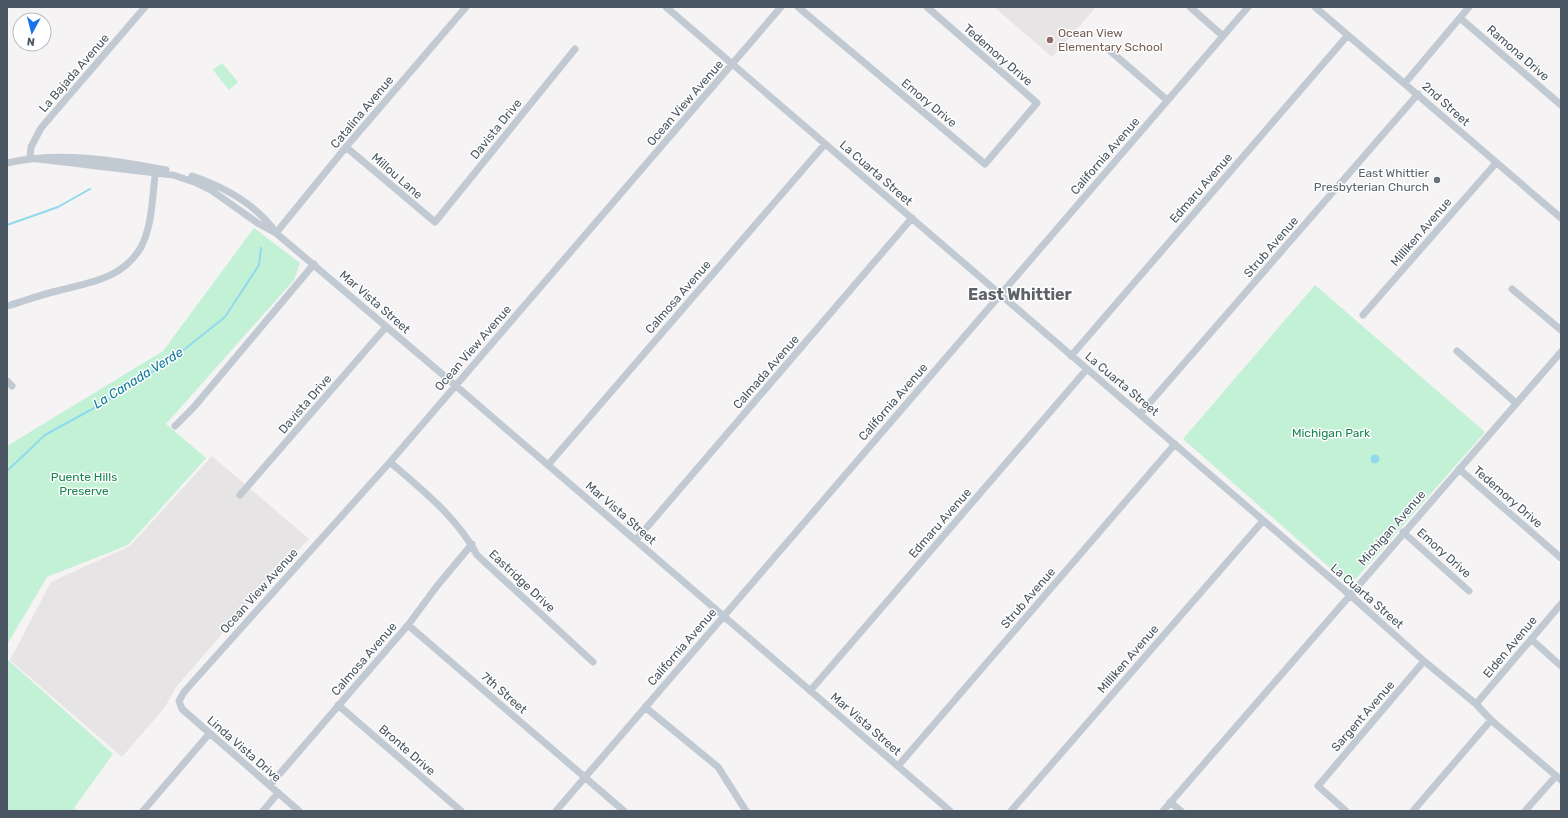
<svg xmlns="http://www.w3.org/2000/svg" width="1568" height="818" font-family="Rubik,sans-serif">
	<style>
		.education { fill: #e6e4e5 }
		.green { fill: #c3f1d5 }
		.water { fill: #90daee }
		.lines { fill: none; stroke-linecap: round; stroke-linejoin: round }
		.stream { stroke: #90daee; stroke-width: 2 }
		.minor { stroke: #c1cad2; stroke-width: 7 }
		.education-dot { fill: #8d6e63; stroke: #fff; stroke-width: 1.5 }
		.worship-dot { fill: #6b7280; stroke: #fff; stroke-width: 1.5 }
		.labels { text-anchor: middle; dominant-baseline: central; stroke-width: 3; stroke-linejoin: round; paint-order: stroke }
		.education-label { font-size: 12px; fill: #785e54; stroke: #fff; text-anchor: start }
		.street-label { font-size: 12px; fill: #4a5661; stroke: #fff }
		.worship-label { font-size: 12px; fill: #5b616d; stroke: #fff; text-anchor: end }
		.park-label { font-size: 12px; fill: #17864f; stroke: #fff }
		.water-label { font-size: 13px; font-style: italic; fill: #0c7c9b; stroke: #fff }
		.district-label { font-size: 16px; font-weight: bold; fill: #5f6368; stroke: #fff }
	</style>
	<rect width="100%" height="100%" fill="#f5f3f3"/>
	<!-- education -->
	<path class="education" d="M 994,7 L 1096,7 L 1052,57 Z
		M 212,456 L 309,539 L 272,576 L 176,687 L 165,707 L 122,757 L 10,660 L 51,582 L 130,546 Z"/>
	<!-- green -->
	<path class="green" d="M 222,63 L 238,82 L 229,90 L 213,70 Z
		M 254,228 L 300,263 L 294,280 L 166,424 L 206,458 L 128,545 L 47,577 L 7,645 L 7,446 L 163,351 Z
		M 1315,285 L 1485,432 L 1354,581 L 1346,582 L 1183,439 Z
		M 7,659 L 113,754 L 74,808 L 78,811 L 7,811 Z"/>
	<!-- water -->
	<path class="water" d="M1370.5 459a4.5 4.5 0 1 1 9 0a4.5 4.5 0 1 1-9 0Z"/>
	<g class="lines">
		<!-- stream -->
		<path class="stream" d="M 7,225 L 58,207 L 90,189
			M 7,471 L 45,435 L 105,402 L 171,360 L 225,317 L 259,265 L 261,248"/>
		<!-- minor -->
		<path class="minor" d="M 666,7 L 1350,595 L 1424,661 L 1476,704 L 1491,720 L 1561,780
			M 798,7 L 985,164 L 1037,103 L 927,7
			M 1190,7 L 1223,36
			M 1315,7 L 1561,218
			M 1460,18 L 1561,105
			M 1108,49 L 1167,100
			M 1405,83 L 1469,7
			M 346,147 L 435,222 L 575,49
			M 30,158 L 173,175 L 197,183 L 211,190 L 259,224 L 276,233 L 455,385 L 950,811
			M 30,158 L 31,147 L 41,128 L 145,7
			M 7,163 C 59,151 114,160 166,170
			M 192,176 C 225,187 254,203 275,231
			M 276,233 L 346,147 L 466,7
			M 1512,289 L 1561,330
			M 7,306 C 24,301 40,295 57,291 C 88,283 123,279 141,247 C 153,225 152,194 156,169
			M 1363,315 L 1496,163
			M 1457,351 L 1516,403
			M 1071,356 L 1348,35
			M 7,381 L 12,386
			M 1140,414 L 1418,94
			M 175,426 L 194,407 L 314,264
			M 390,462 C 422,490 456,516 477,555 L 593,662
			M 548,465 L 825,144
			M 1459,469 L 1561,558
			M 240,495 L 386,327
			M 1403,532 L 1469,591
			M 636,540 L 912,218
			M 408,625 L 624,811
			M 1531,639 L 1561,666
			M 810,691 L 1087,369
			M 1476,704 L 1561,604
			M 338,705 L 461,811
			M 645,707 L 718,767 L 746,811
			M 898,766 L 1175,444
			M 270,785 L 408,625 L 437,586 L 472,544
			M 1170,802 L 1181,811
			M 143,811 L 209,734
			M 263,811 L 278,793
			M 299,811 L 182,709 L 179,701 L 184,692 L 390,462 L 781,7
			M 556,811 L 1248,7
			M 1011,811 L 1262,522
			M 1163,811 L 1561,352
			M 1346,811 L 1318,786 L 1424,661
			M 1413,811 L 1491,720
			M 1525,811 L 1556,776"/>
	</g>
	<!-- markers -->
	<circle class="education-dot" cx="1050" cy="40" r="4"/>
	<circle class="worship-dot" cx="1437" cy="180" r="4"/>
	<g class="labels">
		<!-- education labels -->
		<g class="education-label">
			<text x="1058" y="33">Ocean View<tspan x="1058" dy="14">Elementary School</tspan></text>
		</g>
		<!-- street labels -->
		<g class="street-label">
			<text transform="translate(1518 53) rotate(41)">Ramona Drive</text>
			<text transform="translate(998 55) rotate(41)">Tedemory Drive</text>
			<text transform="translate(74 73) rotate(-49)">La Bajada Avenue</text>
			<text transform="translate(685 103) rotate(-49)">Ocean View Avenue</text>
			<text transform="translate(929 103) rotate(40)">Emory Drive</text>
			<text transform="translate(1446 104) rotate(42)">2nd Street</text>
			<text transform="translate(362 112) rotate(-50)">Catalina Avenue</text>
			<text transform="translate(496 129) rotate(-51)">Davista Drive</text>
			<text transform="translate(1105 156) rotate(-49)">California Avenue</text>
			<text transform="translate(876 173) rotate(41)">La Cuarta Street</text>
			<text transform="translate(397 176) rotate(41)">Millou Lane</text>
			<text transform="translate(1201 188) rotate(-49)">Edmaru Avenue</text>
			<text transform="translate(1421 232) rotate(-49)">Milliken Avenue</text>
			<text transform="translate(1271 247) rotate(-49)">Strub Avenue</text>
			<text transform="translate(678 297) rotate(-49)">Calmosa Avenue</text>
			<text transform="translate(375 302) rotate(41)">Mar Vista Street</text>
			<text transform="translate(473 348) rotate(-49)">Ocean View Avenue</text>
			<text transform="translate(766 372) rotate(-49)">Calmada Avenue</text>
			<text transform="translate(1122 384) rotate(40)">La Cuarta Street</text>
			<text transform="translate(893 402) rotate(-49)">California Avenue</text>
			<text transform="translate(305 404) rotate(-49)">Davista Drive</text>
			<text transform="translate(1508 497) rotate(41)">Tedemory Drive</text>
			<text transform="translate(621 513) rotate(41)">Mar Vista Street</text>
			<text transform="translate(940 523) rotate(-49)">Edmaru Avenue</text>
			<text transform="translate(1392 528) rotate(-49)">Michigan Avenue</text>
			<text transform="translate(1444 553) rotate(42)">Emory Drive</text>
			<text transform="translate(522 581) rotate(43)">Eastridge Drive</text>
			<text transform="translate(259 591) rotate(-48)">Ocean View Avenue</text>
			<text transform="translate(1367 596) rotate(41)">La Cuarta Street</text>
			<text transform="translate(1028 598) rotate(-49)">Strub Avenue</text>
			<text transform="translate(682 647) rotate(-49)">California Avenue</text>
			<text transform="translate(1510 647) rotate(-50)">Elden Avenue</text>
			<text transform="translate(364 659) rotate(-49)">Calmosa Avenue</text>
			<text transform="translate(1128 659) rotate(-49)">Milliken Avenue</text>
			<text transform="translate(504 693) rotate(41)">7th Street</text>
			<text transform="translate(1363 716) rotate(-49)">Sargent Avenue</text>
			<text transform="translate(866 724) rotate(41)">Mar Vista Street</text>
			<text transform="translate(244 749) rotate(41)">Linda Vista Drive</text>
			<text transform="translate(407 750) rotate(41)">Bronte Drive</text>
		</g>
		<!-- worship labels -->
		<g class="worship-label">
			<text x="1429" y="173">East Whittier<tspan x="1429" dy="14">Presbyterian Church</tspan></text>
		</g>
		<!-- park labels -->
		<g class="park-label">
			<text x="1331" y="433">Michigan Park</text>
			<text x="84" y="477">Puente Hills<tspan x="84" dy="14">Preserve</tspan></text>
		</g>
		<!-- water labels -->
		<g class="water-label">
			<text transform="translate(138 378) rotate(-32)">La Canada Verde</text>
		</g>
		<!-- district labels -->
		<g class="district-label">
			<text x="1020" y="294">East Whittier</text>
		</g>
	</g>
	<!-- border -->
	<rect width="1568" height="818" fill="none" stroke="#4a5661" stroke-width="16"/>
	<!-- north arrow -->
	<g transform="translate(32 32) rotate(187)"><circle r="19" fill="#ffffff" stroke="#b7bbc0"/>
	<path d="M0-3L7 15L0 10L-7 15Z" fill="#1a73e8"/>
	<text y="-6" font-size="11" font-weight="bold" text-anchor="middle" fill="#4a5661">N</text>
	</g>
</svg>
